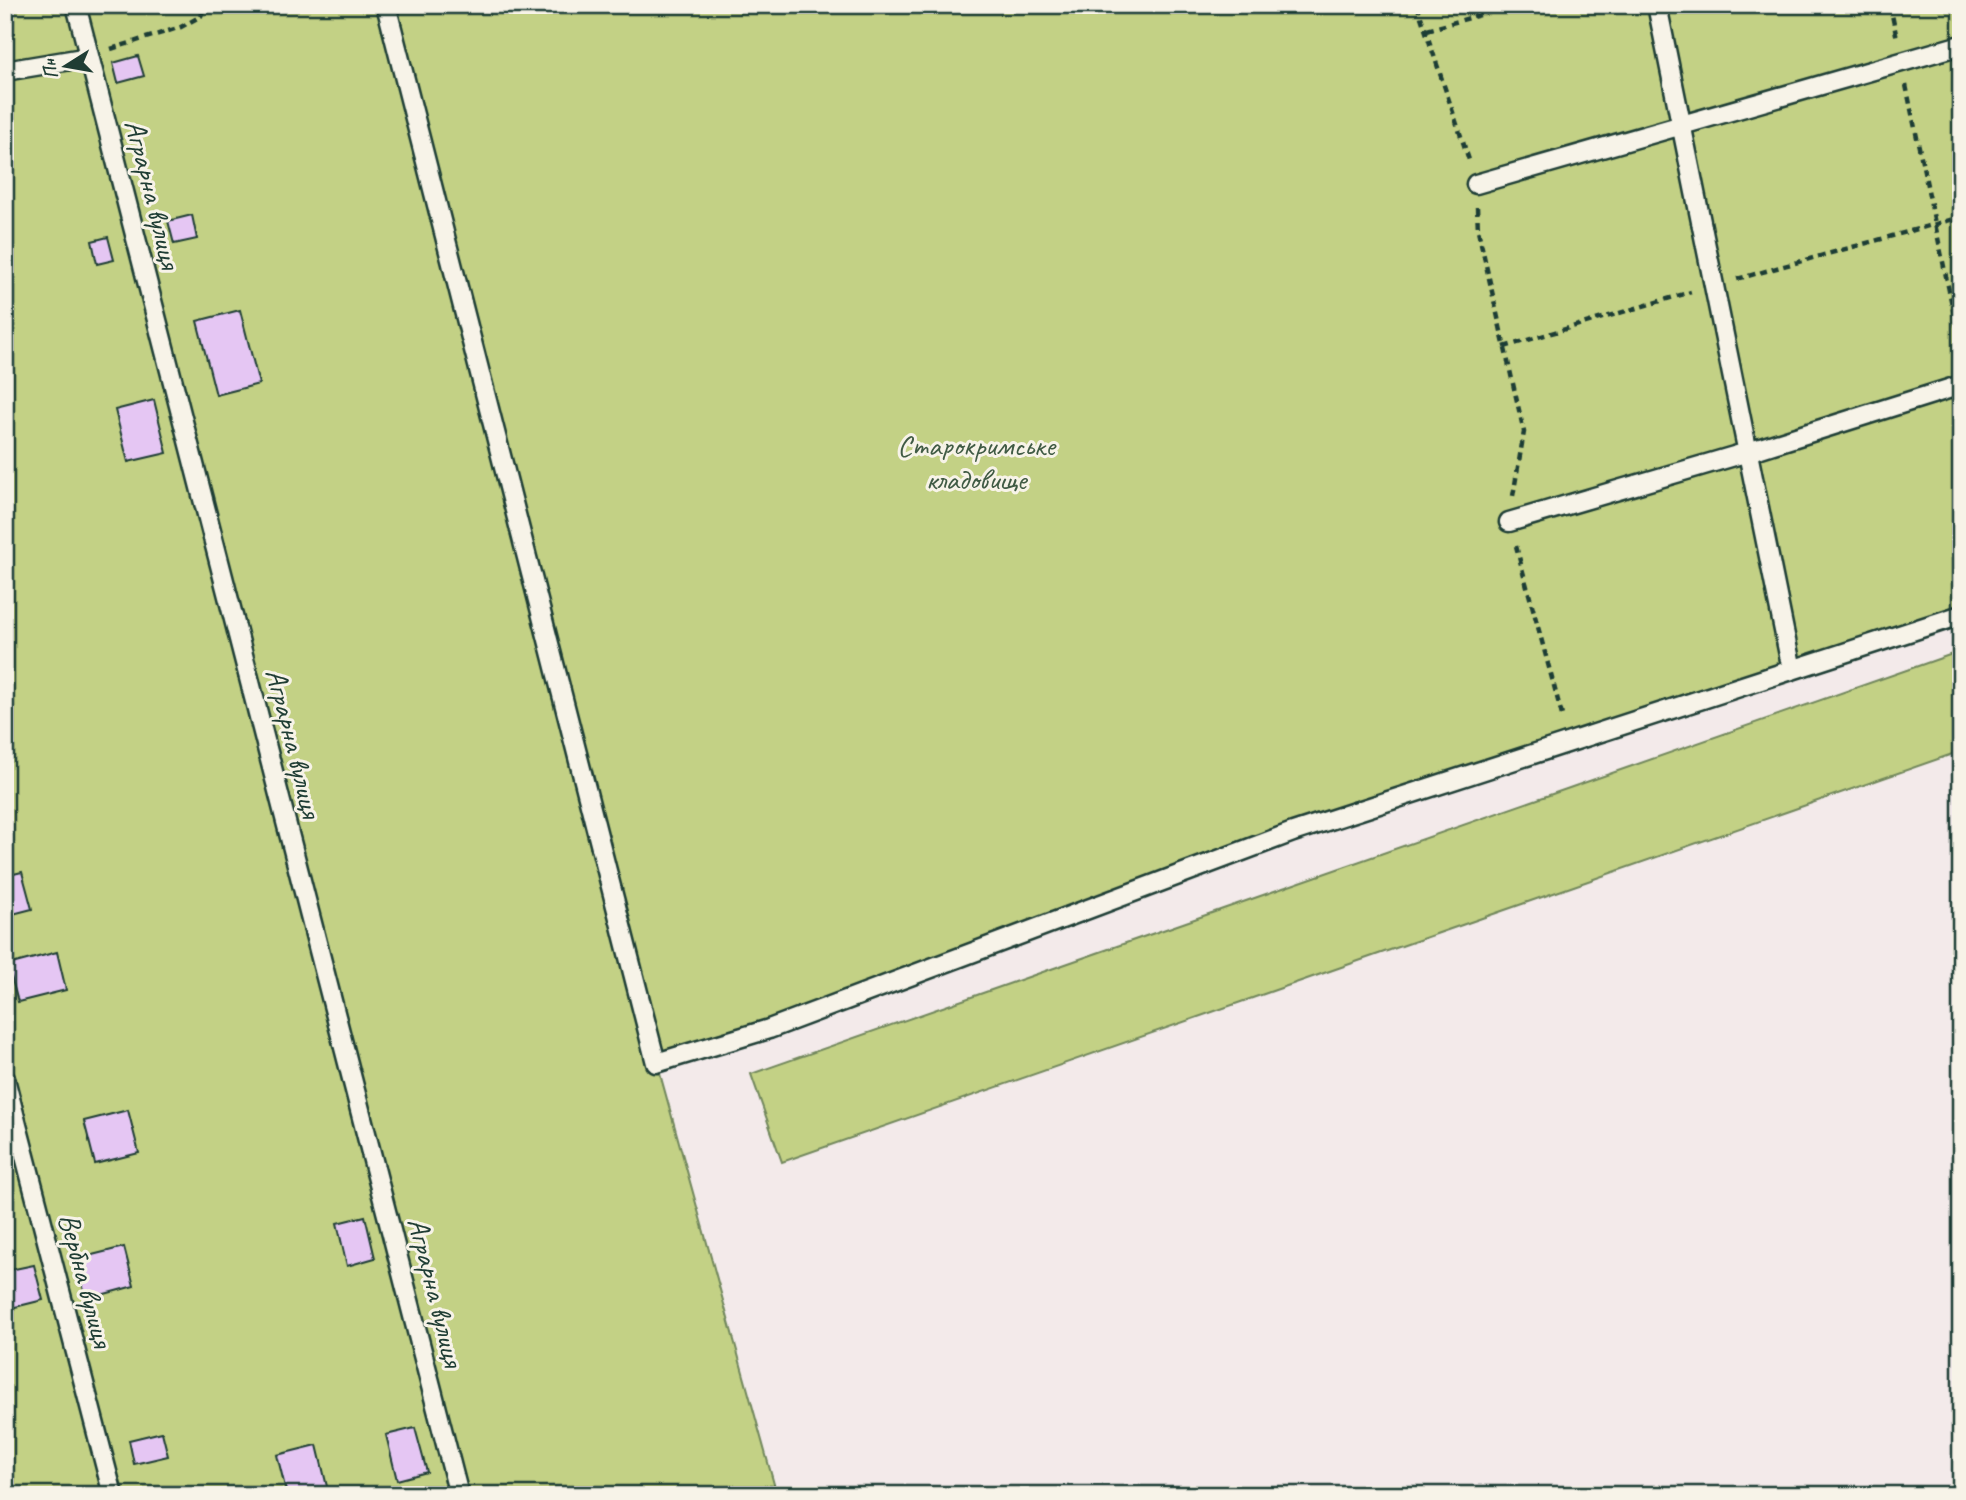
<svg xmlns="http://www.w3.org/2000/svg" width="1966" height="1500" font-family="Caveat,sans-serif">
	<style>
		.green { fill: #c3d185; stroke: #71875c; stroke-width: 2 }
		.building { fill: #e5c6f3; stroke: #1f3d34; stroke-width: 2 }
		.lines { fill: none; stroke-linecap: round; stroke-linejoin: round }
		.lane-casing { stroke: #1f3d34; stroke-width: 23 }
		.path { stroke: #1f3d34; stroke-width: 4.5; stroke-dasharray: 7 5; stroke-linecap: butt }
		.lane { stroke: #f7f3e8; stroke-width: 18 }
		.labels { text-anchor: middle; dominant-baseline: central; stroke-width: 6; stroke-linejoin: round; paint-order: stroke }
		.street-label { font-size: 30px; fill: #1f3d34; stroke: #f7f3e8 }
		.park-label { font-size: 30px; fill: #405b44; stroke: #f7f3e8 }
	</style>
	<rect width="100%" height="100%" fill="#f3eaea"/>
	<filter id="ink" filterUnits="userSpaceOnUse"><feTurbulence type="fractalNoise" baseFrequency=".0143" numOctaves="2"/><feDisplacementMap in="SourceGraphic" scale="14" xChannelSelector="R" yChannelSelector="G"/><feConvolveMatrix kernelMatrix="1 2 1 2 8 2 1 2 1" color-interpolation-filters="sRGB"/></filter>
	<g filter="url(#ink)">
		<!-- green -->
		<path class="green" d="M 5,5 L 1961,5 L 1961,615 L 1293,832 L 657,1063 L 777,1495 L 5,1495 Z
			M 1961,651 L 1961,751 L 782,1162 L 751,1074 Z"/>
		<!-- building -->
		<path class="building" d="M 138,56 L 144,76 L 118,83 L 113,63 Z
			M 192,215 L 197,239 L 174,244 L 168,221 Z
			M 108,237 L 114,260 L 97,264 L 92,241 Z
			M 240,310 L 259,384 L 216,395 L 197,321 Z
			M 154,400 L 167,453 L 128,462 L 115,410 Z
			M 22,872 L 32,909 L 5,916 L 5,876 Z
			M 57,952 L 66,990 L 18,1002 L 8,965 Z
			M 128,1110 L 139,1153 L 95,1164 L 84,1121 Z
			M 365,1216 L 375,1258 L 347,1266 L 337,1223 Z
			M 124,1247 L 134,1286 L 86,1299 L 76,1259 Z
			M 34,1265 L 43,1300 L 11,1308 L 5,1284 L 5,1271 Z
			M 415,1428 L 427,1472 L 397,1480 L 386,1435 Z
			M 162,1432 L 168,1456 L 134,1464 L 129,1440 Z
			M 317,1445 L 329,1495 L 287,1495 L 277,1455 Z"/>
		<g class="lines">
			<!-- lane casing -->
			<g class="lane-casing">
				<path id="lane" d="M 76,5 L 459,1495
					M 386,5 L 656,1063 L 769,1029 L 1293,832 L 1961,615
					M 1657,5 L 1792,670
					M 5,71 L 89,57
					M 1476,184 L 1961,45
					M 1509,522 L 1748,452 L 1961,385
					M 5,1079 L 113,1495"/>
			</g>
			<!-- path -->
			<path class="path" d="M 1417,5 L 1469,160
				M 1890,5 L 1897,39
				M 1427,30 L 1515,5
				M 111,49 L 181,27 L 201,16 L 205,5
				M 1906,85 L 1961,348
				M 1477,207 L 1478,230 L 1524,432 L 1513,496
				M 1737,279 L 1961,217
				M 1504,347 L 1691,292
				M 1516,546 L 1563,719"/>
			<!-- lane -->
			<use href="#lane" class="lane"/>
		</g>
	</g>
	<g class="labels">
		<!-- street labels -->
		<g class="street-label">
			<text transform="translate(153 194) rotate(76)">Аграрна вулиця</text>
			<text transform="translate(294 743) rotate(76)">Аграрна вулиця</text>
			<text transform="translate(86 1280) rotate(75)">Вербна вулиця</text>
			<text transform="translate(436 1292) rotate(76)">Аграрна вулиця</text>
		</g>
		<!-- park labels -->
		<g class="park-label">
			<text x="976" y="445">Старокримське<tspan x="976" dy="34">кладовище</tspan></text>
		</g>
	</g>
	<!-- margin -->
	<rect width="1966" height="1500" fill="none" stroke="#f7f3e8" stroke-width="28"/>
	<rect x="14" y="14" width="1938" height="1472" fill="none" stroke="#1f3d34" stroke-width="2.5" filter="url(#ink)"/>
	<!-- north arrow -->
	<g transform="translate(66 66) rotate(259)" stroke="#f7f3e8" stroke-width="5" paint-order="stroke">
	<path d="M0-5L12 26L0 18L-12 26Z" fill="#1f3d34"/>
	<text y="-10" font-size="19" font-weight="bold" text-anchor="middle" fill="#1f3d34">Пн</text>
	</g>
</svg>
